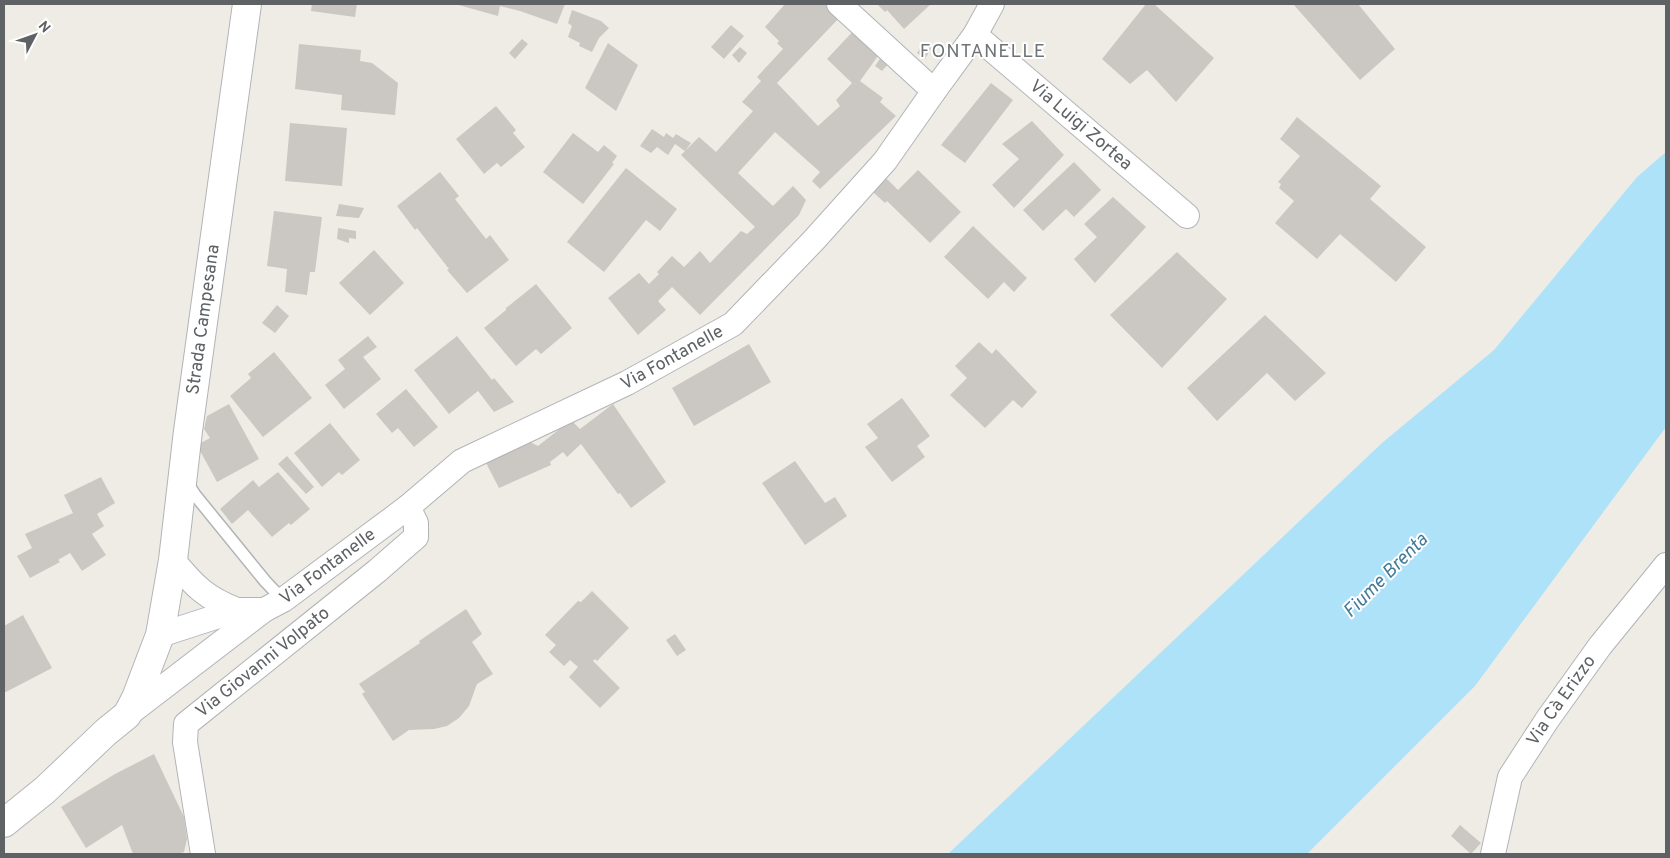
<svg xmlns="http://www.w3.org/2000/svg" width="1670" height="858" font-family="Overpass,sans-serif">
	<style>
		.water { fill: #ade2f9 }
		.building { fill: #cbc7c3 }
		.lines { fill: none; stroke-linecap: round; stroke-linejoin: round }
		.service-casing { stroke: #b1b4b7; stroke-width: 14 }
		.minor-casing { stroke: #b1b4b7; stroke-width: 26 }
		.tertiary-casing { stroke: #b1b4b7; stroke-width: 30 }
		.service { stroke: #fff; stroke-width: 11 }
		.minor { stroke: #fff; stroke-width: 24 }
		.tertiary { stroke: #fff; stroke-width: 28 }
		.labels { text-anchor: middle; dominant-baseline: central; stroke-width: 4; stroke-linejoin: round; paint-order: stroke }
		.street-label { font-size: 18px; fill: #5e6265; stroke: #fff }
		.neighbourhood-label { font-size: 19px; letter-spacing: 1px; fill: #6f7477; stroke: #fff }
		.water-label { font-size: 19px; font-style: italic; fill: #437a99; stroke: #fff }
	</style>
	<rect width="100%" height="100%" fill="#efece6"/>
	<!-- water -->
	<path class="water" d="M 1666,152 L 1666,427 L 1475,686 L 1307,854 L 948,854 L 1382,443 L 1494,350 L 1637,177 Z"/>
	<!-- building -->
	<path class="building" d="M 312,4 L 357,4 L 355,17 L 311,11 Z
		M 455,4 L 565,4 L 557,24 L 520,11 L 500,6 L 498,16 Z
		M 785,4 L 827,4 L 841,16 L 777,83 L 818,126 L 840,106 L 836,100 L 852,83 L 827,59 L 858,26 L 883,49 L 860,81 L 883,98 L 880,102 L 896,116 L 820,189 L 812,181 L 820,172 L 775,132 L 738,173 L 773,206 L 793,186 L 806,200 L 799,215 L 700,315 L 672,287 L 658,301 L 666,310 L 638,335 L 608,298 L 639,273 L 649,284 L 659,274 L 657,272 L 672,256 L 684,267 L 700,251 L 710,263 L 741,231 L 747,234 L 755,227 L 681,155 L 699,137 L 716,152 L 753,111 L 742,102 L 761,81 L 757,77 L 783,49 L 777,43 L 779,41 L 765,27 Z
		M 877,4 L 931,4 L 904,29 L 887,10 L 885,12 Z
		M 1146,4 L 1154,4 L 1214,58 L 1176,102 L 1147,70 L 1130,84 L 1102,59 Z
		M 1296,4 L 1358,4 L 1395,49 L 1360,80 L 1294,5 Z
		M 572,10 L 601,21 L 609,28 L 599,38 L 592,52 L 579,46 L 580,43 L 568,37 L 572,26 L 568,23 Z
		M 731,25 L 744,36 L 724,59 L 711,47 Z
		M 522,39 L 528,44 L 515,59 L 509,53 Z
		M 924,42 L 932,47 L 925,59 L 917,53 Z
		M 608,43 L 638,65 L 616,111 L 585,88 Z
		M 299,44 L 361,50 L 360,61 L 372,63 L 398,83 L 395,115 L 341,110 L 342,95 L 295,89 Z
		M 740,47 L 747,53 L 739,63 L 732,55 Z
		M 881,57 L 889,63 L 882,71 L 875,66 Z
		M 991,83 L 1013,100 L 965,163 L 941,145 Z
		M 496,106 L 516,130 L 513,133 L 525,147 L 501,167 L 497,163 L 484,174 L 456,139 Z
		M 1297,117 L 1381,186 L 1370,199 L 1426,247 L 1396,282 L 1340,234 L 1317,259 L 1275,223 L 1294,201 L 1279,188 L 1281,184 L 1278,182 L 1300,156 L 1280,139 Z
		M 1032,121 L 1064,155 L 1014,208 L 992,185 L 1019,159 L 1002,144 Z
		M 290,123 L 347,128 L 342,186 L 285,181 Z
		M 652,129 L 664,137 L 666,133 L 673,138 L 676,134 L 691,143 L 685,151 L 675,144 L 668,155 L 657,147 L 651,153 L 640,146 Z
		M 573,133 L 598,152 L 604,145 L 617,156 L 612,163 L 614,164 L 583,204 L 543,172 Z
		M 1074,162 L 1101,190 L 1074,217 L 1066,209 L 1043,231 L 1023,210 Z
		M 626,168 L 677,209 L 660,231 L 646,220 L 604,272 L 567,242 Z
		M 918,170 L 961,212 L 930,243 L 887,201 L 885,203 L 873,192 L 886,178 L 898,190 Z
		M 440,172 L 459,196 L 455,199 L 486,239 L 490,235 L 509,260 L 467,293 L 447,270 L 449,269 L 417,228 L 415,230 L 397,206 Z
		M 1113,197 L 1146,227 L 1095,283 L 1074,259 L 1097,237 L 1084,224 Z
		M 339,204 L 364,208 L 359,218 L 336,216 Z
		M 274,211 L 322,217 L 315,272 L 310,272 L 307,295 L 285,292 L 287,269 L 267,266 Z
		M 973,226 L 1027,278 L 1014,292 L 1004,282 L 988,299 L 944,257 Z
		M 338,228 L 356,231 L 356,239 L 349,238 L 349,243 L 337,239 Z
		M 374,250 L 404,283 L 370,315 L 339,283 Z
		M 1177,252 L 1227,299 L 1162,368 L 1110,315 Z
		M 536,284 L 572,328 L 541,354 L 536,349 L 516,366 L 484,328 L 506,310 L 506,308 Z
		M 277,305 L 289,316 L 275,333 L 262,323 Z
		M 1265,315 L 1326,373 L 1295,401 L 1267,373 L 1217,421 L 1187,388 Z
		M 368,336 L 377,347 L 363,357 L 381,379 L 344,409 L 325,385 L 345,369 L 338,360 Z
		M 457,336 L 492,380 L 494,378 L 514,402 L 494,412 L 478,391 L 449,414 L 414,370 Z
		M 979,342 L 992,354 L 996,349 L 1037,392 L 1022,408 L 1013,400 L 985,428 L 950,395 L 967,378 L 955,366 Z
		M 749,344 L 771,382 L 694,426 L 672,388 Z
		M 274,352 L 312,398 L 263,437 L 230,396 L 251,378 L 248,374 Z
		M 406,389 L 438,427 L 414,447 L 398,428 L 392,433 L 376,414 Z
		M 902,398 L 930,436 L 917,446 L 925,457 L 892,482 L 865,447 L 878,438 L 867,424 Z
		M 229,404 L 259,459 L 217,482 L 197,445 L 210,438 L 204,429 L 207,416 Z
		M 613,404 L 666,482 L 631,508 L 620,493 L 618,494 L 581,444 L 567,457 L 563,452 L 550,462 L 551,465 L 499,488 L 485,461 L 528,441 L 538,446 L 571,420 L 580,429 Z
		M 330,423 L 360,460 L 342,475 L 339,472 L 322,487 L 294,453 Z
		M 287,456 L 314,487 L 306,494 L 278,464 Z
		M 795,461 L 825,503 L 835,497 L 847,516 L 805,545 L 762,483 Z
		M 278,472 L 310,509 L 291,525 L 289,523 L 272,537 L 248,510 L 232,524 L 220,509 L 253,480 L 259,487 Z
		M 101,477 L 115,503 L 97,514 L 104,526 L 92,534 L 106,555 L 82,571 L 70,553 L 58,560 L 60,562 L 30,578 L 17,556 L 32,548 L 25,534 L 73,513 L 64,495 Z
		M 592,591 L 629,628 L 597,661 L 595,659 L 593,661 L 620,688 L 600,708 L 569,677 L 578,667 L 570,660 L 564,666 L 549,652 L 556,645 L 545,635 L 578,601 L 581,602 Z
		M 466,609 L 482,634 L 472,642 L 493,674 L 477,684 L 469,706 L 459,718 L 447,726 L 434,729 L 409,730 L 393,741 L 362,694 L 365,692 L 359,684 L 420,643 L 419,641 Z
		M 23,615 L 52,668 L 4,693 L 4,626 Z
		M 675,634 L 686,650 L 677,656 L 666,640 Z
		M 154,754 L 184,817 L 187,839 L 184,852 L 178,854 L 133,854 L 122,825 L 86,848 L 61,807 L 115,774 Z
		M 1460,825 L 1481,843 L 1471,854 L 1451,836 Z"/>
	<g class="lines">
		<!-- service casing -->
		<g class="service-casing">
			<path id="service" d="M 186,481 L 195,495 L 265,581 L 283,600"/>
		</g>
		<!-- minor casing -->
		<g class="minor-casing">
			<g id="minor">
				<path d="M 839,4 L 934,91"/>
				<path id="s1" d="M 975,35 L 1187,216"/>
				<path d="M 173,560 C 194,586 206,598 237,610"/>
				<path d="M 160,635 L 237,610 L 264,610"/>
				<path id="s2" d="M 127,715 L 264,610 L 283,600 L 408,507 L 462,461 L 627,383 L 733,324 L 814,240 L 885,161 L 934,91 L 975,35 L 992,4"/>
				<path id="s3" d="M 203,854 L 185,742 L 186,724 L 377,571 L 416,537 L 416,523 L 408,507"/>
				<path id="s4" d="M 1493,854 L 1510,777 L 1547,720 L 1600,646 L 1666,565"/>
			</g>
		</g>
		<!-- tertiary casing -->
		<g class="tertiary-casing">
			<g id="tertiary">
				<path id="s5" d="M 4,823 L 45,790 L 106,732 L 127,715 L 136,698 L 160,635 L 173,560 L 188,431 L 247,4"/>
			</g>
		</g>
		<!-- service -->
		<use href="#service" class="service"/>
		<!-- minor -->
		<use href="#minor" class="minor"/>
		<!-- tertiary -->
		<use href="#tertiary" class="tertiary"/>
	</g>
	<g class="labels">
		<!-- street labels -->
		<g class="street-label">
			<text stroke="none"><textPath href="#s1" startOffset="139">Via Luigi Zortea</textPath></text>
			<text stroke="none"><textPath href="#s5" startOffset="569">Strada Campesana</textPath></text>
			<text stroke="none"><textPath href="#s2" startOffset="655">Via Fontanelle</textPath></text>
			<text stroke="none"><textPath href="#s2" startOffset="250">Via Fontanelle</textPath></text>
			<text stroke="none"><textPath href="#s3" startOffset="230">Via Giovanni Volpato</textPath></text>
			<text stroke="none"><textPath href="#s4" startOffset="171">Via Cà Erizzo</textPath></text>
		</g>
		<!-- neighbourhood labels -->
		<g class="neighbourhood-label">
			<text x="983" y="52">FONTANELLE</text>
		</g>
		<!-- water labels -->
		<g class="water-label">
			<text transform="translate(1386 576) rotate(-45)">Fiume Brenta</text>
		</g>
	</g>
	<!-- border -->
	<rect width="1670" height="858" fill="none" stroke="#5e6265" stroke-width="10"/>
	<!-- north arrow -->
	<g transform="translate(35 35) rotate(49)" stroke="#ffffff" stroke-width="4" paint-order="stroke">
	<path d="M0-4L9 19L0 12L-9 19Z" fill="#5e6265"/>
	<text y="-8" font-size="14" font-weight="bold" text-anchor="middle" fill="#5e6265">N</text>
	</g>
</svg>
